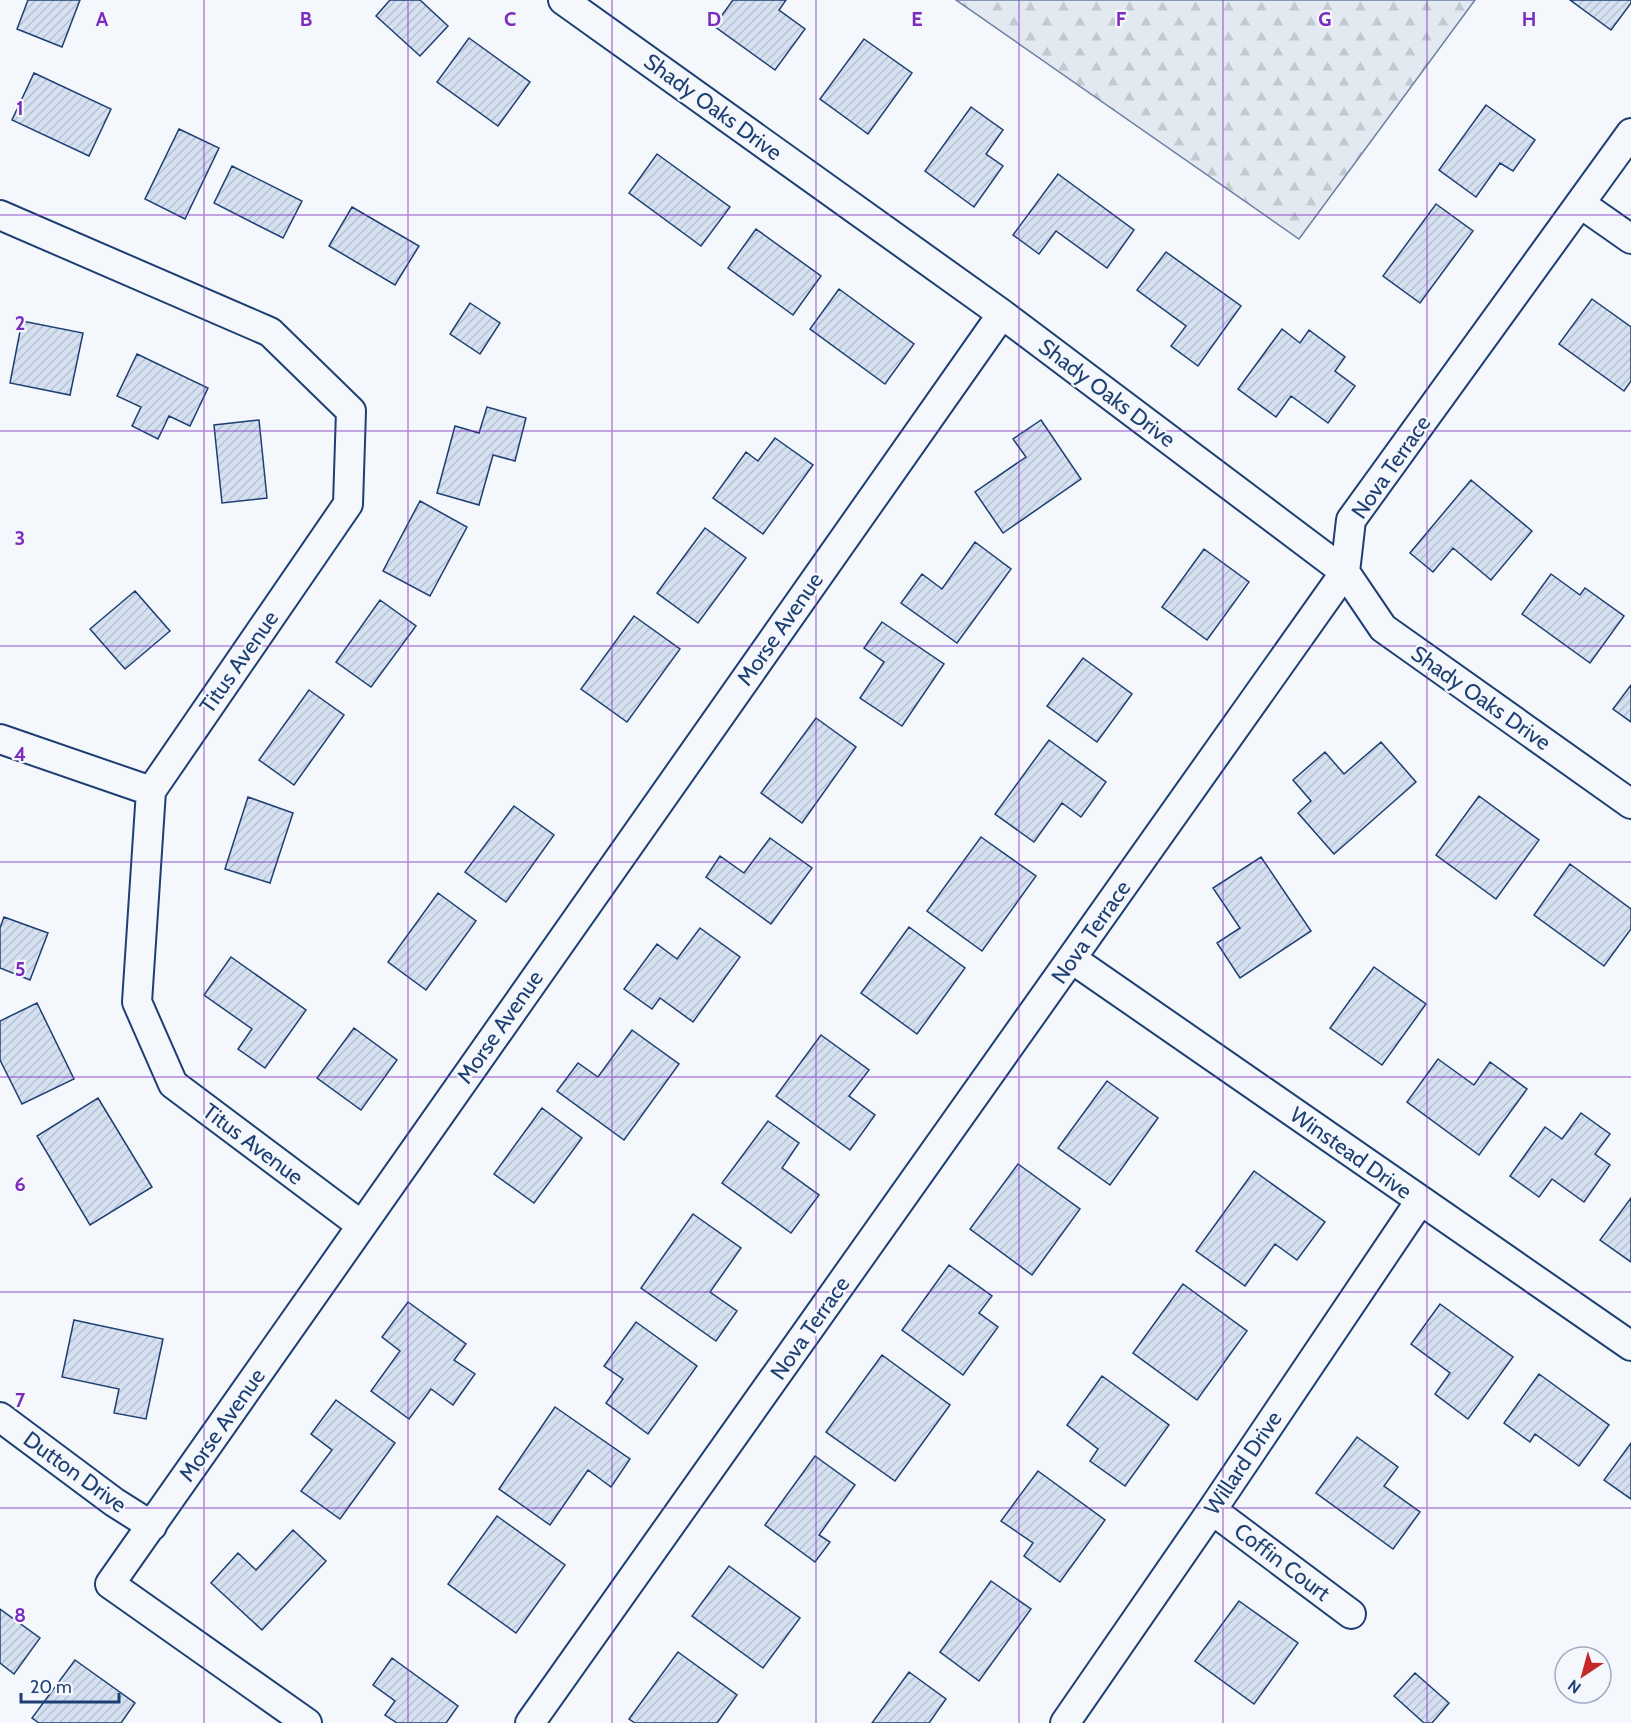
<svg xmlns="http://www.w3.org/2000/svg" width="1631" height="1723" font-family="Cabin,sans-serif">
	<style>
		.forest { fill: url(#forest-firs); stroke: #687fa3; stroke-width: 1.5 }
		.building { fill: url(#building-hatch); stroke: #1d3f73; stroke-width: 1.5 }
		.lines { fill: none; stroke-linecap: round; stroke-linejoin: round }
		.minor-casing { stroke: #1d3f73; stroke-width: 32 }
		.minor { stroke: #f4f7fb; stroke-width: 28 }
		.grid { fill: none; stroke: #7b2cbf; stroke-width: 1.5; stroke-opacity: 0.55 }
		.labels { text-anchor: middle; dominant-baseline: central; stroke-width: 4.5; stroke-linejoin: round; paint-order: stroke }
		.street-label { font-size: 22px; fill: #1d3f73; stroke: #f4f7fb }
		.grid-label { font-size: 20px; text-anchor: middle; font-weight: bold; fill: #7b2cbf; stroke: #f4f7fb; stroke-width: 4.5; stroke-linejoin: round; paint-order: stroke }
	</style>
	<defs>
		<pattern id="forest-firs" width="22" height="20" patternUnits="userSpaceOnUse" patternTransform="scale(1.5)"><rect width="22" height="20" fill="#e3e9f0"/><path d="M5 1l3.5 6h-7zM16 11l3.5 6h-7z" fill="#c2c9d1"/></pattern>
		<pattern id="building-hatch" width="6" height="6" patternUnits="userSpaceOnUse" patternTransform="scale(1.5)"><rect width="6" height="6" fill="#d5e0f0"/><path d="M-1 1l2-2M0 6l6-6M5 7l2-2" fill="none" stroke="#b6c1d1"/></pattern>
	</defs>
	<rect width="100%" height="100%" fill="#f4f7fb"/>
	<!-- forest -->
	<path class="forest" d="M 956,0 L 1475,0 L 1299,239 Z"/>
	<!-- building -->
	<path class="building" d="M 28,0 L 80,0 L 62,47 L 17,29 Z
		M 390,0 L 420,0 L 448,26 L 420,56 L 376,16 Z
		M 733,0 L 786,0 L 779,10 L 805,29 L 775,70 L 714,26 Z
		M 1570,0 L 1631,0 L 1631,3 L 1611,30 Z
		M 469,38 L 530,82 L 498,126 L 437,82 Z
		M 864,39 L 912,73 L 868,134 L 820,99 Z
		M 34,73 L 111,109 L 89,156 L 12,120 Z
		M 1486,105 L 1535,140 L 1513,171 L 1500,163 L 1476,197 L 1439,170 Z
		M 971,107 L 1003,130 L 986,154 L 1003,166 L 974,207 L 925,171 Z
		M 179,129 L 219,148 L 185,219 L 145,199 Z
		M 657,154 L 730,207 L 701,246 L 629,193 Z
		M 232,166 L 302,201 L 283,238 L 214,203 Z
		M 1058,174 L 1134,230 L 1107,268 L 1056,231 L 1039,254 L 1013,235 Z
		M 1436,204 L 1473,231 L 1420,303 L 1383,276 Z
		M 352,207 L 419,246 L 395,285 L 329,246 Z
		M 756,229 L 821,276 L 793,315 L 728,268 Z
		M 1166,252 L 1241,306 L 1198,366 L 1171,346 L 1186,326 L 1137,290 Z
		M 839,289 L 914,344 L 885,384 L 810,329 Z
		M 1592,299 L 1631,327 L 1631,381 L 1624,391 L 1559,344 Z
		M 470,303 L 500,323 L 480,354 L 450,334 Z
		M 22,321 L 83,333 L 70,395 L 10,383 Z
		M 1282,329 L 1300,343 L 1309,330 L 1345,357 L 1335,371 L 1355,386 L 1328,423 L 1291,396 L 1276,417 L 1238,389 Z
		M 137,354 L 208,388 L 190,426 L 169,416 L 158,439 L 132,426 L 141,407 L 117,396 Z
		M 487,407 L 526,418 L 515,461 L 493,455 L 479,505 L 437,493 L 455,426 L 479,433 Z
		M 259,420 L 267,498 L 222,503 L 214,425 Z
		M 1041,420 L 1081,479 L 1003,533 L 975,492 L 1026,457 L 1013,439 Z
		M 775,438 L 813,465 L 763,534 L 713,498 L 746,452 L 758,461 Z
		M 1471,480 L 1532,531 L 1491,580 L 1453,548 L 1433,572 L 1410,553 Z
		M 420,501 L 467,527 L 430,596 L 383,571 Z
		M 705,528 L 746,558 L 698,623 L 657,593 Z
		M 975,542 L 1011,569 L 957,643 L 901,603 L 922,574 L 942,589 Z
		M 1204,549 L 1249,582 L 1207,640 L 1162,607 Z
		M 1551,574 L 1580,595 L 1585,588 L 1624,616 L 1590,663 L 1522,614 Z
		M 135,591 L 170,631 L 125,669 L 90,629 Z
		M 380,600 L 416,626 L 371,687 L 336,662 Z
		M 634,616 L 680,649 L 627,722 L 581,689 Z
		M 882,622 L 944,664 L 902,726 L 860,698 L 884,662 L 864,648 Z
		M 1083,658 L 1132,694 L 1097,742 L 1047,706 Z
		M 1631,685 L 1631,722 L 1613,709 Z
		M 309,690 L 344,715 L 294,785 L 259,760 Z
		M 816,718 L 856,747 L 802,823 L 761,793 Z
		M 1049,740 L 1106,782 L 1081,817 L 1062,803 L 1034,842 L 995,814 Z
		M 1381,742 L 1416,782 L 1334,854 L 1298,813 L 1311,801 L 1293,780 L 1325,752 L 1344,774 Z
		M 1479,796 L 1539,840 L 1496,899 L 1436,855 Z
		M 248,797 L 293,813 L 270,883 L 225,869 Z
		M 514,806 L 554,835 L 506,902 L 465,872 Z
		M 981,837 L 1036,876 L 982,951 L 927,911 Z
		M 770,838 L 812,868 L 771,924 L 706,877 L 720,856 L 744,873 Z
		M 1261,857 L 1311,931 L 1240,978 L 1217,943 L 1240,928 L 1213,888 Z
		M 1570,864 L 1631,909 L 1631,929 L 1604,966 L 1534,915 Z
		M 438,893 L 476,921 L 426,990 L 388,962 Z
		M 4,917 L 48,933 L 30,980 L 0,968 L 0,928 Z
		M 909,927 L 965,968 L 917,1034 L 861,993 Z
		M 700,928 L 740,957 L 693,1022 L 660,998 L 652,1009 L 624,989 L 657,944 L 677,959 Z
		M 231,957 L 306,1010 L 265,1068 L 238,1049 L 252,1029 L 204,995 Z
		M 1374,967 L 1426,1004 L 1382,1065 L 1330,1028 Z
		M 37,1003 L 74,1079 L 22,1104 L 0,1060 L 0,1021 Z
		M 354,1028 L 397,1060 L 361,1110 L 317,1078 Z
		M 632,1030 L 679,1064 L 624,1140 L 557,1091 L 578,1063 L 598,1077 Z
		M 821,1035 L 869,1070 L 849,1096 L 875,1115 L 850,1150 L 776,1096 Z
		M 1438,1059 L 1474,1085 L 1490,1062 L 1527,1089 L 1479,1155 L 1407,1102 Z
		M 1107,1081 L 1158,1118 L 1110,1185 L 1058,1148 Z
		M 98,1098 L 152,1187 L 90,1225 L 37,1136 Z
		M 542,1108 L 582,1138 L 534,1203 L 494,1174 Z
		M 1581,1113 L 1610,1134 L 1595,1154 L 1610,1165 L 1584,1202 L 1552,1179 L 1539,1197 L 1510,1176 L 1545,1127 L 1562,1139 Z
		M 768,1121 L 799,1143 L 782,1168 L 819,1195 L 791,1233 L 722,1183 Z
		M 1018,1164 L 1080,1209 L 1032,1275 L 970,1229 Z
		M 1254,1171 L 1325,1222 L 1297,1260 L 1275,1244 L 1245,1286 L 1196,1251 Z
		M 1631,1198 L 1631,1262 L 1600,1240 Z
		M 693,1214 L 741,1248 L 710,1292 L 737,1311 L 716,1341 L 641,1288 Z
		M 949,1265 L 992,1296 L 979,1313 L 998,1327 L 963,1375 L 902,1330 Z
		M 1183,1284 L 1247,1331 L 1197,1400 L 1133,1353 Z
		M 408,1302 L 466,1344 L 454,1360 L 475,1374 L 453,1405 L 431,1389 L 409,1419 L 371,1391 L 400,1351 L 382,1337 Z
		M 1440,1304 L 1513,1357 L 1468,1419 L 1435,1394 L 1450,1373 L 1411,1344 Z
		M 74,1320 L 163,1339 L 146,1419 L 114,1413 L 119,1389 L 62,1377 Z
		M 636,1322 L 697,1366 L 648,1434 L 606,1403 L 623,1379 L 604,1366 Z
		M 882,1355 L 950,1405 L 895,1481 L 826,1432 Z
		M 1539,1374 L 1609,1425 L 1579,1466 L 1535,1434 L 1530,1442 L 1504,1423 Z
		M 1102,1376 L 1169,1425 L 1125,1486 L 1090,1461 L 1098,1449 L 1067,1425 Z
		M 336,1400 L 395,1443 L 340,1519 L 301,1491 L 332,1450 L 311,1434 Z
		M 555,1407 L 630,1459 L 611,1487 L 588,1470 L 550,1525 L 499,1489 Z
		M 1357,1437 L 1398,1467 L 1384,1486 L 1420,1512 L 1393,1549 L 1316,1493 Z
		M 1631,1443 L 1631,1499 L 1604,1480 Z
		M 815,1456 L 855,1485 L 819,1535 L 830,1542 L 815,1562 L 765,1525 Z
		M 1038,1471 L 1105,1520 L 1060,1582 L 1024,1556 L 1033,1543 L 1001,1521 Z
		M 497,1516 L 565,1565 L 516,1633 L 448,1584 Z
		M 293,1530 L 326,1561 L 262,1630 L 211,1583 L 238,1553 L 256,1570 Z
		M 729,1566 L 800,1618 L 763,1668 L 692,1616 Z
		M 991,1581 L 1031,1609 L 979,1681 L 940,1652 Z
		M 1239,1601 L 1298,1643 L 1254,1704 L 1195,1661 Z
		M 0,1609 L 40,1638 L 14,1674 L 0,1663 Z
		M 678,1652 L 737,1695 L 717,1723 L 635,1723 L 629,1719 Z
		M 392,1658 L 458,1706 L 446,1723 L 397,1723 L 385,1715 L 395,1701 L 373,1685 Z
		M 75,1660 L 135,1703 L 121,1723 L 39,1723 L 32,1718 Z
		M 909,1672 L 946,1699 L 929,1723 L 872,1723 Z
		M 1415,1673 L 1449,1703 L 1432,1723 L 1424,1723 L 1394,1696 Z"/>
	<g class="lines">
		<!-- minor casing -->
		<g class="minor-casing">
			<path id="minor" d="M 563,0 L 1002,314 L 1345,572 L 1383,628 L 1631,804
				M 1581,204 L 1631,239
				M 0,215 L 270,332 L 351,411 L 348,504 L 151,791 L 137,1002 L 173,1084 L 361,1225
				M 0,739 L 151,791
				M 1072,959 L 1631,1346
				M 0,1417 L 114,1502 L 152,1526
				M 1212,1510 L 1351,1614
				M 307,1723 L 110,1584 L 1002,314
				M 530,1723 L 1345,572 L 1351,520 L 1631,133
				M 1065,1723 L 1212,1510 L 1420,1201"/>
		</g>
		<!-- minor -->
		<use href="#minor" class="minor"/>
	</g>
	<!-- grid -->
	<path class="grid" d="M 204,0 L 204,1723M 408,0 L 408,1723M 612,0 L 612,1723M 816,0 L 816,1723M 1019,0 L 1019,1723M 1223,0 L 1223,1723M 1427,0 L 1427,1723M 0,215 L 1631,215M 0,431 L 1631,431M 0,646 L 1631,646M 0,862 L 1631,862M 0,1077 L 1631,1077M 0,1292 L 1631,1292M 0,1508 L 1631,1508"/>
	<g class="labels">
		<!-- street labels -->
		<g class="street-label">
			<text transform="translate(713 107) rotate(36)">Shady Oaks Drive</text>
			<text transform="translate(1107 393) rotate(37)">Shady Oaks Drive</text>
			<text transform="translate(1391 467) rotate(-55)">Nova Terrace</text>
			<text transform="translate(780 629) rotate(-55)">Morse Avenue</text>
			<text transform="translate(239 662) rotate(-55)">Titus Avenue</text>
			<text transform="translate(1481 698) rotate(35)">Shady Oaks Drive</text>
			<text transform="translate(1091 932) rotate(-55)">Nova Terrace</text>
			<text transform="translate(500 1027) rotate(-55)">Morse Avenue</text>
			<text transform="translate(253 1144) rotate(37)">Titus Avenue</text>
			<text transform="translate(1351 1153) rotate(35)">Winstead Drive</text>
			<text transform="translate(810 1328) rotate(-55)">Nova Terrace</text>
			<text transform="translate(222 1425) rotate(-55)">Morse Avenue</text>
			<text transform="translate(1243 1463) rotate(-56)">Willard Drive</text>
			<text transform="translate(75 1472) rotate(36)">Dutton Drive</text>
			<text transform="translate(1282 1562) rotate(37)">Coffin Court</text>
		</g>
	</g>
	<g class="grid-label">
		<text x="102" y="26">A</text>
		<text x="306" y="26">B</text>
		<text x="510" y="26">C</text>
		<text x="714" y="26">D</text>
		<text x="917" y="26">E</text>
		<text x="1121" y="26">F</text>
		<text x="1325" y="26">G</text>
		<text x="1529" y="26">H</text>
		<text x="20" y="115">1</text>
		<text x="20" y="330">2</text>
		<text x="20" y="545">3</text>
		<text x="20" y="761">4</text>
		<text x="20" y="976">5</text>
		<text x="20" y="1191">6</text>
		<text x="20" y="1407">7</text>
		<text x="20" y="1622">8</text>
	</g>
	<!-- north arrow -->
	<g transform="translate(1583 1675) rotate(216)"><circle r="28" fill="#f4f7fb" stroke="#9eadc5" stroke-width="1.5"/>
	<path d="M0-4.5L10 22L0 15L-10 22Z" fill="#c62828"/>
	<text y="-9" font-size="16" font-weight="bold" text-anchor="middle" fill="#1d3f73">N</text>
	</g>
	<!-- scale -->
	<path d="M21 1693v9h98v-9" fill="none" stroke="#1d3f73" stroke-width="3"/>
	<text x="30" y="1693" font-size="18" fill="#1d3f73" stroke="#f4f7fb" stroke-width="4.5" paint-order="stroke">20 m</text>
</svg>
